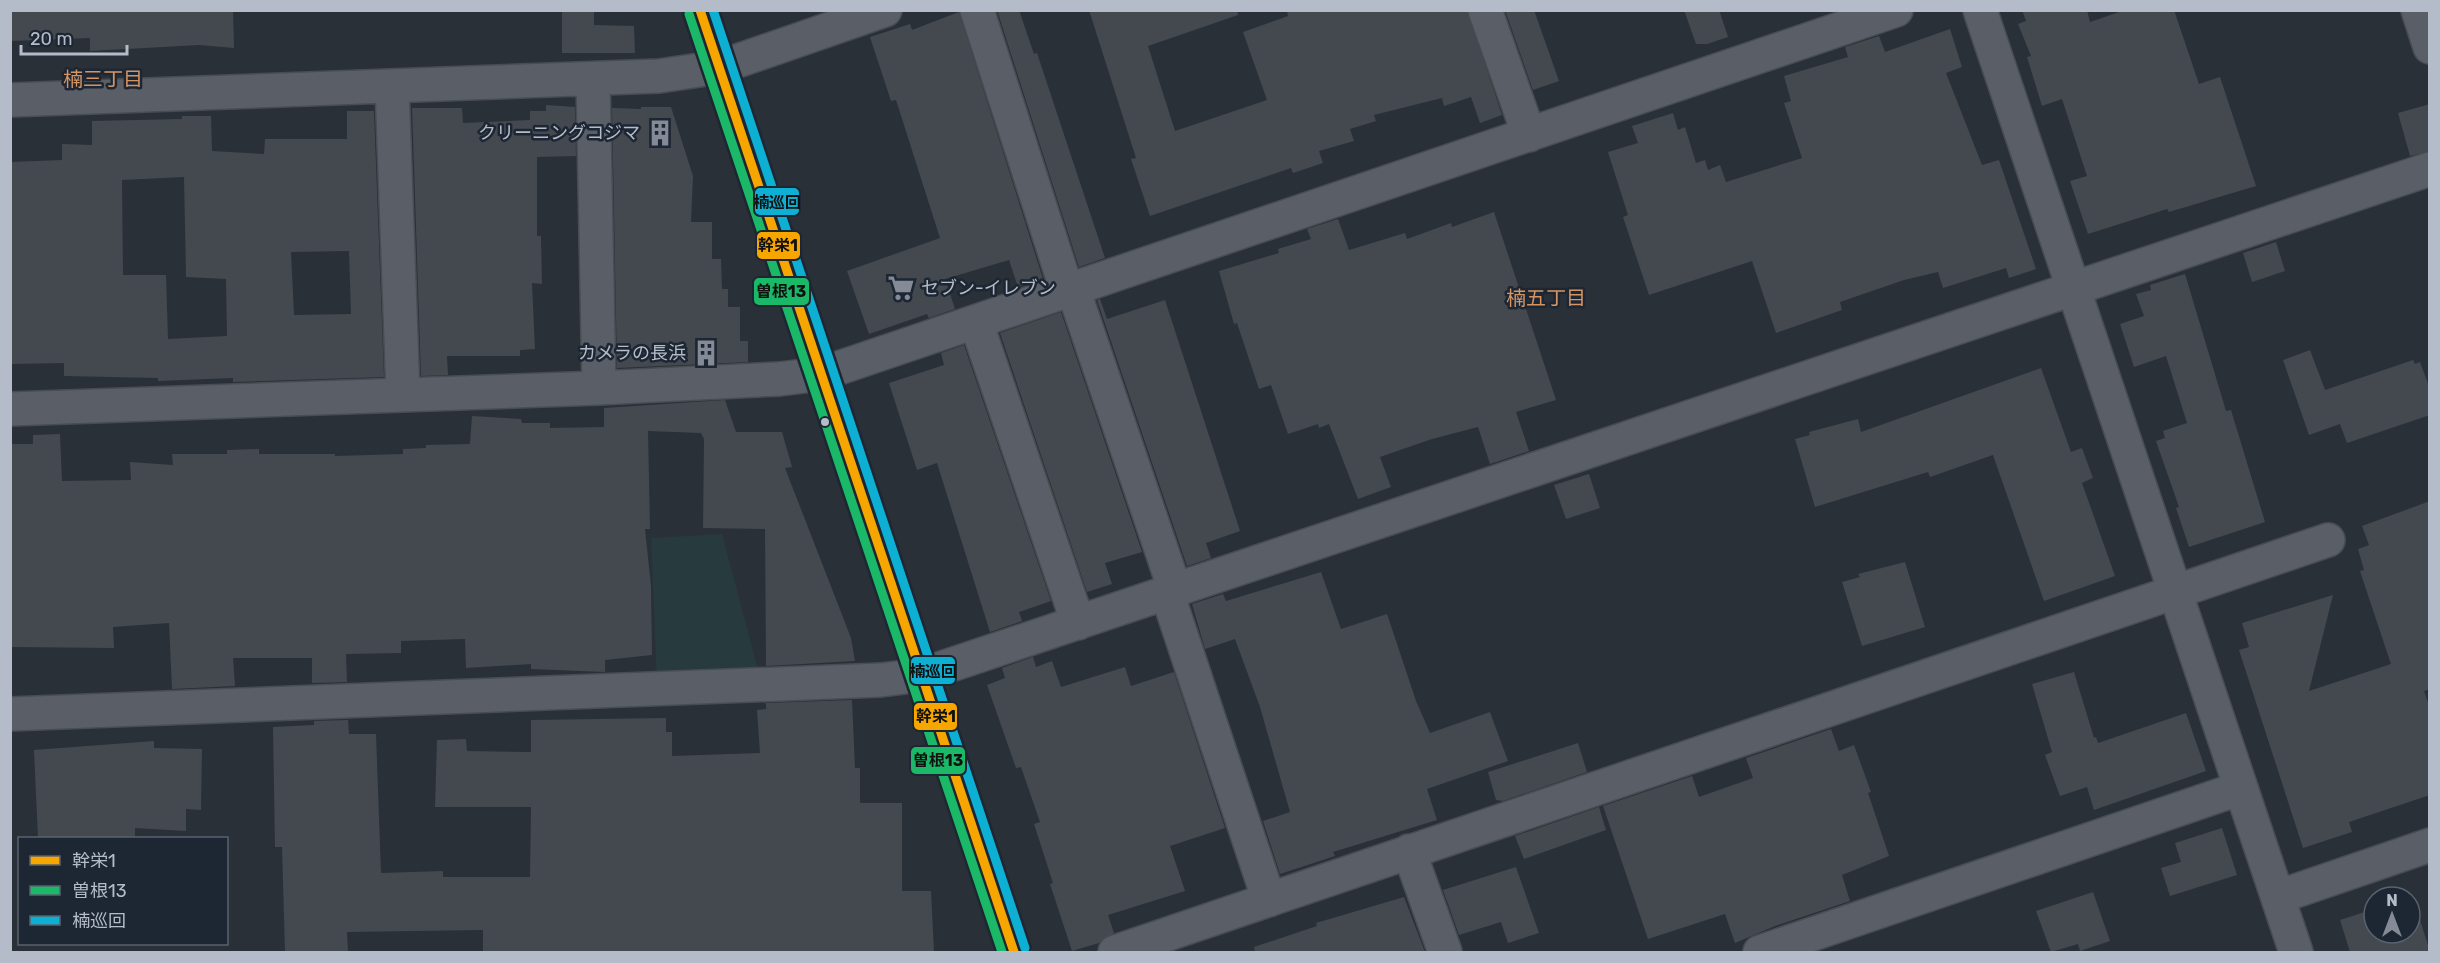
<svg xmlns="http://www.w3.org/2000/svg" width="2440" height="963" font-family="Rubik,'Noto Sans JP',sans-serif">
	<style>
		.green { fill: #273a3e }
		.building { fill: #444950; fill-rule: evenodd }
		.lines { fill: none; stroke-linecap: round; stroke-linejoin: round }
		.minor-casing { stroke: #484c53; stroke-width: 36 }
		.major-casing { stroke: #484c55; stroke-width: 36 }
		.minor { stroke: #5a5e66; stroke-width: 33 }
		.major { stroke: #5c6168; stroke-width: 33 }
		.bus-1-casing { stroke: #1d2633; stroke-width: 14 }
		.bus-2-casing { stroke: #1d2633; stroke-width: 14 }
		.bus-3-casing { stroke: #1d2633; stroke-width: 14 }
		.bus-1 { stroke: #f7a600; stroke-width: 9 }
		.bus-2 { stroke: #1ab867; stroke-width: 9 }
		.bus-3 { stroke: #0dafd3; stroke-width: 9 }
		.bus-dot { fill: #b4bcc9; stroke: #1d2633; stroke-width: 2 }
		.labels { text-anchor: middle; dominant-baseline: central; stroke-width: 5; stroke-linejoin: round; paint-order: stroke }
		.poi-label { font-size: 18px; fill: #b4bcc9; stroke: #1d2633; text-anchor: end }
		.neighbourhood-label { font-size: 20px; fill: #d59563; stroke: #1d2633 }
		.line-badge { stroke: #1d2633; stroke-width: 2 }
		.pale-badge-label { font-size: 16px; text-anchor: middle; font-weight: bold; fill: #111 }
	</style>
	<rect width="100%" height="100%" fill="#2a3038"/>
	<!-- green -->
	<path class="green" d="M 722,534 L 760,677 L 657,683 L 651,538 Z"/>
	<!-- building -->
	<path class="building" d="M 10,10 L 233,10 L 234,48 L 199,45 L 90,51 L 90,38 L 10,41 Z
		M 562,10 L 594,10 L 594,25 L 634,26 L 635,53 L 562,53 Z
		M 997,10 L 1019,10 L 1034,54 L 1037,53 L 1105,258 L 1079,267 Z
		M 1089,10 L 1237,10 L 1238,15 L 1148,46 L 1175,131 L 1267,100 L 1243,32 L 1288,16 L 1287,10 L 1467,10 L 1502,115 L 1480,123 L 1471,97 L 1444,106 L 1442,98 L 1374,115 L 1376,121 L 1350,129 L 1354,141 L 1319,151 L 1323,163 L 1293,173 L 1291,168 L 1150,216 L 1131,159 L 1136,158 Z
		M 1505,10 L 1534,10 L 1559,81 L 1533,90 Z
		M 1684,10 L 1719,10 L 1728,37 L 1707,44 L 1696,44 Z
		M 2022,10 L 2087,10 L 2090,22 L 2125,10 L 2174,10 L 2199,84 L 2220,77 L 2256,186 L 2169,212 L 2167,209 L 2088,234 L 2070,181 L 2087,176 L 2062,99 L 2042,106 L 2027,57 L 2031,56 L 2018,24 L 2026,21 Z
		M 959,12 L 1043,279 L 1018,287 L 1009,260 L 945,279 L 955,309 L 929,318 L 927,314 L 869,334 L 847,271 L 940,238 L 896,100 L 891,101 L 870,37 L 910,24 L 912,30 Z
		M 1950,29 L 1962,67 L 1946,73 L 1982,165 L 1999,160 L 2036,269 L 2009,278 L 2006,268 L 1943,288 L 1938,272 L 1904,280 L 1840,302 L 1842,310 L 1776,333 L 1752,261 L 1649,295 L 1623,217 L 1628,215 L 1608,152 L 1638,143 L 1632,126 L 1673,113 L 1678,130 L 1685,127 L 1696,163 L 1705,160 L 1708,170 L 1720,165 L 1726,182 L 1802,158 L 1784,103 L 1791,101 L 1784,76 L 1848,57 L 1845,47 L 1879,36 L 1885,52 Z
		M 2430,104 L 2430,151 L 2410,156 L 2398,113 Z
		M 546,105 L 575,107 L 576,156 L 537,157 L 537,236 L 541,236 L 542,284 L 532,283 L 535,349 L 520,350 L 520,356 L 447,356 L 448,375 L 421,376 L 412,108 L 462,108 L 463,123 L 530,120 L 530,111 L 546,111 Z
		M 641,107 L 671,107 L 693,176 L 691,222 L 712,222 L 712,259 L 721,259 L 722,289 L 728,289 L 728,307 L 740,307 L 740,341 L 748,341 L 748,362 L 617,368 L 612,108 L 641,109 Z
		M 347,111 L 374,111 L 384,377 L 233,382 L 233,378 L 158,381 L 158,378 L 64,376 L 64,363 L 10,364 L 10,162 L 62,160 L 62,144 L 92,145 L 92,121 L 182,119 L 182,116 L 211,116 L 212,151 L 264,154 L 265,139 L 347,139 ZM 184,177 L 186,277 L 226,279 L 227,336 L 168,339 L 166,275 L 123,275 L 122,180 ZM 349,251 L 351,314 L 294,315 L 291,252 Z
		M 1494,212 L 1556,400 L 1516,412 L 1529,451 L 1490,464 L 1478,427 L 1432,439 L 1380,457 L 1391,487 L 1358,499 L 1329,424 L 1319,428 L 1318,424 L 1288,434 L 1271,385 L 1259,389 L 1237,323 L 1234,324 L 1219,271 L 1279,253 L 1278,249 L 1311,239 L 1307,229 L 1338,219 L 1349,250 L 1405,233 L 1407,239 L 1451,223 L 1452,227 Z
		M 2276,242 L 2285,271 L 2252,282 L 2243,253 Z
		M 2185,274 L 2226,411 L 2231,410 L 2265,522 L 2189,547 L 2176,508 L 2179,507 L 2156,441 L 2165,438 L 2163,431 L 2187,423 L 2166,356 L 2134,367 L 2120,324 L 2144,316 L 2136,294 L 2151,290 L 2150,285 Z
		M 1100,299 L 1107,319 L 1165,300 L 1240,531 L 1206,543 L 1211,558 L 1187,566 L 1097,300 Z
		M 1061,312 L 1142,552 L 1105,563 L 1112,584 L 1087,592 L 1000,333 Z
		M 964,345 L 1051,601 L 1019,612 L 1022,621 L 990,632 L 937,463 L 917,470 L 889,383 L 944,365 L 941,353 Z
		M 2310,350 L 2325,390 L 2413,360 L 2415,364 L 2420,362 L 2430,389 L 2430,415 L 2347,443 L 2340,424 L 2309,435 L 2283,360 Z
		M 2041,368 L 2071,452 L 2082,448 L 2093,478 L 2082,483 L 2115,576 L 2044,601 L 1993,455 L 1930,477 L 1928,472 L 1815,507 L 1795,439 L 1810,435 L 1809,432 L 1858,419 L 1861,432 Z
		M 725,400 L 736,432 L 782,432 L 792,467 L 785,468 L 851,638 L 855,661 L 766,666 L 765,529 L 703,528 L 704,439 L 701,433 L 648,431 L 650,529 L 645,529 L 651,586 L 652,655 L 605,660 L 605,672 L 531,669 L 531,664 L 466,668 L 465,639 L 401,641 L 401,653 L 346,654 L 347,682 L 312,683 L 312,658 L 233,658 L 235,686 L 172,689 L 169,623 L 113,627 L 114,648 L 10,647 L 10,444 L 33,444 L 33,435 L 60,434 L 62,481 L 131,480 L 130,462 L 173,465 L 172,454 L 227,454 L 227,450 L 259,449 L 259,454 L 335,454 L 335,456 L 403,454 L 403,449 L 426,448 L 426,445 L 470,444 L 472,416 L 521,419 L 522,423 L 550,423 L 550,428 L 604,427 L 604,408 Z
		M 1589,474 L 1600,508 L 1566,519 L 1554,485 Z
		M 2430,501 L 2430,689 L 2424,691 L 2430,708 L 2430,795 L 2349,822 L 2352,832 L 2303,848 L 2239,650 L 2249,647 L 2242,623 L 2333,595 L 2309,691 L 2391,664 L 2360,571 L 2364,570 L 2358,549 L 2369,545 L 2362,526 Z
		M 1905,562 L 1925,627 L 1862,646 L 1842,582 L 1860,577 L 1858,574 Z
		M 1321,572 L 1341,629 L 1387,614 L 1416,701 L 1430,733 L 1490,712 L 1508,761 L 1427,789 L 1437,820 L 1333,852 L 1335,856 L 1280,874 L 1263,821 L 1290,812 L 1260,707 L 1235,639 L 1205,649 L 1192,604 L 1223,594 L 1226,601 Z
		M 1033,657 L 1036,667 L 1052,661 L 1061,687 L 1125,667 L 1131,686 L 1174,672 L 1225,828 L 1170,846 L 1185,891 L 1108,915 L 1114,933 L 1099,943 L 1072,951 L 1050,884 L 1053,883 L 1034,824 L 1040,822 L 1021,767 L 1016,768 L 987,685 L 1005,678 L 1002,668 Z
		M 2074,672 L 2094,738 L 2096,737 L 2098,743 L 2186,713 L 2206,771 L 2094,810 L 2087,787 L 2060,796 L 2045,755 L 2052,752 L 2032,684 Z
		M 852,700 L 855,768 L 860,768 L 860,803 L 902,803 L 902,891 L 931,891 L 934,952 L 483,952 L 483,930 L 347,932 L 348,952 L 285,952 L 282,847 L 275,847 L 273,727 L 314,725 L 314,721 L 348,720 L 349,734 L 376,734 L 381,873 L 443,871 L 443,877 L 530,877 L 531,807 L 435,807 L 437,740 L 466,739 L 467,751 L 531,752 L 531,720 L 666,718 L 666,732 L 672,732 L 672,756 L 760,753 L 757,710 L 766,709 L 766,703 Z
		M 1831,729 L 1839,751 L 1854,745 L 1871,792 L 1868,793 L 1889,856 L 1842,875 L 1850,901 L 1775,926 L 1735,943 L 1725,914 L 1648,939 L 1603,806 L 1692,776 L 1699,797 L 1753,778 L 1746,758 Z
		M 154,741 L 154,748 L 202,749 L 201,810 L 186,809 L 186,831 L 135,828 L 135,838 L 38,838 L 34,750 Z
		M 1578,743 L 1587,772 L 1503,801 L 1496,800 L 1488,772 Z
		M 1599,807 L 1606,830 L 1524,859 L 1515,836 Z
		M 2222,828 L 2237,875 L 2170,896 L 2161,868 L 2181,862 L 2175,843 Z
		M 1516,867 L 1539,933 L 1508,943 L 1501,922 L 1459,935 L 1443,890 Z
		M 2093,892 L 2110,941 L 2080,951 L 2078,944 L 2051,952 L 2036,911 Z
		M 1404,897 L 1425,952 L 1255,952 L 1254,947 L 1317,926 L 1316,923 Z
		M 2413,897 L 2430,952 L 2350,952 L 2340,920 L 2374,909 L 2374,933 L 2410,933 L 2410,898 Z"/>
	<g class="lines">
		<!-- minor casing -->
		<g class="minor-casing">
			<path id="minor" d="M 977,10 L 1067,291
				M 1485,10 L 1529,135
				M 1980,10 L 2296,952
				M 2418,10 L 2430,47
				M 593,79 L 599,388
				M 392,86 L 403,395
				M 10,100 L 659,76 L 720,67 L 885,10
				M 1073,289 L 1175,590
				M 976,322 L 1078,623
				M 10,409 L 599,388 L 779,379 L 821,374 L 1896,10
				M 1167,593 L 1269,900
				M 10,714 L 881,680 L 921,675 L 2430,169
				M 1409,851 L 1445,952
				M 2278,897 L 2430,845
				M 1115,952 L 2328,540
				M 1760,952 L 2241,788"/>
		</g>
		<!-- major casing -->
		<g class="major-casing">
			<path id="major" d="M 700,10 L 1014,952"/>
		</g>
		<!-- minor -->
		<use href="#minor" class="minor"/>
		<!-- major -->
		<use href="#major" class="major"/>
		<!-- bus-1 casing -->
		<g class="bus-1-casing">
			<path id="bus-1" d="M 700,10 L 1014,952"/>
		</g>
		<!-- bus-2 casing -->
		<g class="bus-2-casing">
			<path id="bus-2" d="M 689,14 L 1002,952"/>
		</g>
		<!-- bus-3 casing -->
		<g class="bus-3-casing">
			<path id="bus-3" d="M 713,10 L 1025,948"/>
		</g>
		<!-- bus-1 -->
		<use href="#bus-1" class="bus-1"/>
		<!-- bus-2 -->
		<use href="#bus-2" class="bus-2"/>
		<!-- bus-3 -->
		<use href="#bus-3" class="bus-3"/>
	</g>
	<!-- icons -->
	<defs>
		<g id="building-bare" transform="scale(2.07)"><path d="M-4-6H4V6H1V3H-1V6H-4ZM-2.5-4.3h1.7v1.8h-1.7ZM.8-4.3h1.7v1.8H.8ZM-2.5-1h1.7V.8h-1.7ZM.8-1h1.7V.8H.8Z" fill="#848b96" stroke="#1d2633" stroke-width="2.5" paint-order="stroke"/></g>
		<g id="supermarket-bare" transform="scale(2.07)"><path d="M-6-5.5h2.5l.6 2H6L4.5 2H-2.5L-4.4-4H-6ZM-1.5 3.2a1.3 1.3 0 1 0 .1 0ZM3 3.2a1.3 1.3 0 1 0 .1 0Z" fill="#848b96" stroke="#1d2633" stroke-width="2.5" paint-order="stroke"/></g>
	</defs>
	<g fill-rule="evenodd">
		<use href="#building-bare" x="660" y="133"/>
		<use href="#supermarket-bare" x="901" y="288"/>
		<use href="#building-bare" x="706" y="353"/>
	</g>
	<!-- markers -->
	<circle class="bus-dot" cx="825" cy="422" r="5"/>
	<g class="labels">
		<!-- poi labels -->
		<g class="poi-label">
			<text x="640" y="133">クリーニングコジマ</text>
			<text x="921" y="288" text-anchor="start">セブン-イレブン</text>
			<text x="686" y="353">カメラの長浜</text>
		</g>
		<!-- neighbourhood labels -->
		<g class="neighbourhood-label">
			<text x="103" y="79">楠三丁目</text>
			<text x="1546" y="298">楠五丁目</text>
		</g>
	</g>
	<g class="line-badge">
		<rect x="754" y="187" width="46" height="29" rx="6" fill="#0dafd3"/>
		<rect x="756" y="231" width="45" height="29" rx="6" fill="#f7a600"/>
		<rect x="753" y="277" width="57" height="29" rx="6" fill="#1ab867"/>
		<rect x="910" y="656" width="46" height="29" rx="6" fill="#0dafd3"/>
		<rect x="913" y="702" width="45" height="29" rx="6" fill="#f7a600"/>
		<rect x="910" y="746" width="56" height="29" rx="6" fill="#1ab867"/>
	</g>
	<g class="pale-badge-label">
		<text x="777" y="208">楠巡回</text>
		<text x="778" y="251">幹栄1</text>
		<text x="781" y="297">曽根13</text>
		<text x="933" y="677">楠巡回</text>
		<text x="936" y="722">幹栄1</text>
		<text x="938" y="766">曽根13</text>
	</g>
	<!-- border -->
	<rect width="2440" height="963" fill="none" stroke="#b4bcc9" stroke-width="24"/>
	<!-- legend -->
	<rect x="18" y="837" width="210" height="108" fill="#1d2633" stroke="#59626f" stroke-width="1.5"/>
	<rect x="30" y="856" width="30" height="9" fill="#f7a600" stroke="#59626f" stroke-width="1.5"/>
	<text x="72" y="867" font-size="18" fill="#b4bcc9">幹栄1</text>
	<rect x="30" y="886" width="30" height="9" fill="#1ab867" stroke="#59626f" stroke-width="1.5"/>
	<text x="72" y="897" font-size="18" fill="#b4bcc9">曽根13</text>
	<rect x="30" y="916" width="30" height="9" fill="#0dafd3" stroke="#59626f" stroke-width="1.5"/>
	<text x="72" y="927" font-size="18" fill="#b4bcc9">楠巡回</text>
	<!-- north arrow -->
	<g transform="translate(2392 915)"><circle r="28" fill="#1d2633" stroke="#59626f" stroke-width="1.5"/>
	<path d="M0-4.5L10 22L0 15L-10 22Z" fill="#848b96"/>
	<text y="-9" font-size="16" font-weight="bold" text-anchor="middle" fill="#b4bcc9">N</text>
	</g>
	<!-- scale -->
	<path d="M21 45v9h106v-9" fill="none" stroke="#b4bcc9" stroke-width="3"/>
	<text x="30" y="45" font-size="18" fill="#b4bcc9" stroke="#1d2633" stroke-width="4.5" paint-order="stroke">20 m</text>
</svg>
